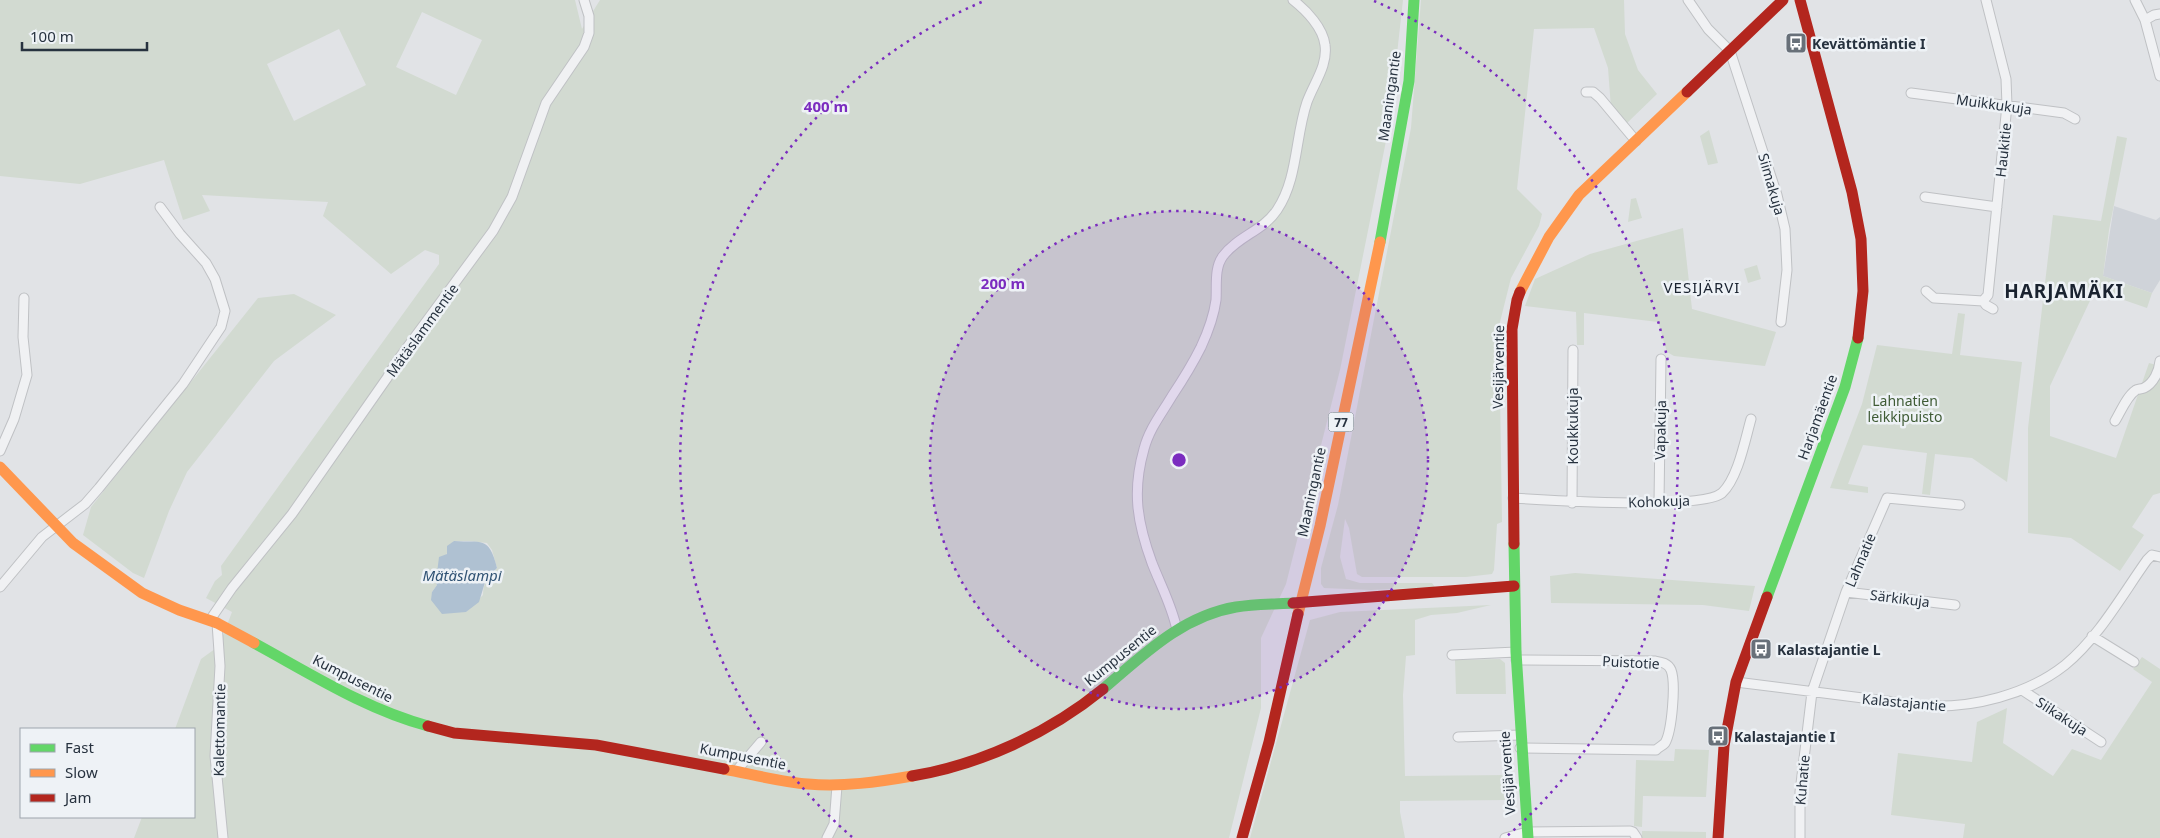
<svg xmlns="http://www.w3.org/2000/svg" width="2160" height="838" font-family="'Noto Sans',sans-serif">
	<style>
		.built { fill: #cfd3d9 }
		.green { fill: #d2dad1; fill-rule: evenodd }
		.water { fill: #afc1d2 }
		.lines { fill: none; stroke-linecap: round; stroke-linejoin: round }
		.street-casing { stroke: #bfc1c4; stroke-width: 11 }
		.street { stroke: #f0f1f3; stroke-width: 9 }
		.fast { stroke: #63d668; stroke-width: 11 }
		.slow { stroke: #ff974d; stroke-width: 11 }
		.jam { stroke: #b3261e; stroke-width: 11 }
		.ring { fill: none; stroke: #7b2cbf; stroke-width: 2.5; stroke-dasharray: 2.5 5 }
		.labels { text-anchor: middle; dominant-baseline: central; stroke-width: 5; stroke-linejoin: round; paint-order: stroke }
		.shield { fill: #eef2f6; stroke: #636c76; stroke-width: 1 }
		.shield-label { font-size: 12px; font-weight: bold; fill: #27323f }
		.poi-label { font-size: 14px; font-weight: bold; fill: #27323f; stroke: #eef2f6; text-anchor: start }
		.street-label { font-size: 14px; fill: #27323f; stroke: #eef2f6 }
		.park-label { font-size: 14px; fill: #3f5b35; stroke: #eef2f6 }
		.neighbourhood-label { font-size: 15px; letter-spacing: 1px; fill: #1a2330; stroke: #eef2f6 }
		.water-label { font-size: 15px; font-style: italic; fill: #315374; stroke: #eef2f6 }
		.district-label { font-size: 19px; font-weight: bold; letter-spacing: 1px; fill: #1a2330; stroke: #eef2f6 }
		.centre { fill: #7b2cbf; stroke: #eef2f6; stroke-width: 2.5 }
		.ring-label { font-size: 15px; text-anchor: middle; font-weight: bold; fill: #7b2cbf; stroke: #eef2f6; stroke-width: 5; stroke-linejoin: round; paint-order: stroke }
	</style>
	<rect width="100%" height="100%" fill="#e1e3e6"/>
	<!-- built -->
	<path class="built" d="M 2114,206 L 2156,220 L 2160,217 L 2160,280 L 2152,293 L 2103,276 Z"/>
	<!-- green -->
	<path class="green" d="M 0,0 L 575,0 L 582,29 L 600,0 L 1403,0 L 1389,126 L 1340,370 L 1286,584 L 1261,638 L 1261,708 L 1229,838 L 134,838 L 142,817 L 194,817 L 194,729 L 175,729 L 201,659 L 219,646 L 232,612 L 206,598 L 215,581 L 222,575 L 221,566 L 439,264 L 439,255 L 425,250 L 391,274 L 323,216 L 328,202 L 202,195 L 210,211 L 183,220 L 164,160 L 80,184 L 0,176 ZM 422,12 L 482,40 L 456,95 L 396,67 ZM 339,29 L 366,85 L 294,121 L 267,64 ZM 454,541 L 470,541 L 487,543 L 492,550 L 497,568 C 489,577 483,582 483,595 L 466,612 L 458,612 L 432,592 L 437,585 L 433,578 Z
		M 1421,0 L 1624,0 L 1625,34 L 1638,70 L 1657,94 L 1627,123 L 1611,108 L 1608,68 L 1594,28 L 1534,29 L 1517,189 L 1542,214 L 1539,226 L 1511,278 L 1499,326 L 1502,522 L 1497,524 L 1494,570 L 1492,574 L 1466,577 L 1362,577 L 1357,574 L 1349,528 L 1345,519 L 1340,557 L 1346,579 L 1360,583 L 1432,583 L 1435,587 L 1371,590 L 1324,588 L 1321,584 L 1321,568 L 1338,505 L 1411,128 Z
		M 1709,130 L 1718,163 L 1708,165 L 1700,136 Z
		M 2117,136 L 2127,138 L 2109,230 L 2103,276 L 2152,293 L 2147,308 L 2095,290 L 2050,386 L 2050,436 L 2116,458 L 2149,363 L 2160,366 L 2160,493 L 2153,495 L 2132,527 L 2144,535 L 2120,571 L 2071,538 L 2028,533 L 2028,428 L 2053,215 L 2101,221 Z
		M 1636,198 L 1642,218 L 1628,222 L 1631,199 Z
		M 1683,228 L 1692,309 L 1776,332 L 1765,366 L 1674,356 L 1667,352 L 1658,322 L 1584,313 L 1584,345 L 1577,345 L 1576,312 L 1525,306 L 1535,279 L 1590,254 Z
		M 1757,265 L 1761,279 L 1748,283 L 1744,269 Z
		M 294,294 L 336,315 L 274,361 L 187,472 L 169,511 L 144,578 L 133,573 L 83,535 L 91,507 L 258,298 Z
		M 1958,313 L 1965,314 L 1960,355 L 2022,362 L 2007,482 L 1972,458 L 1935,454 L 1930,495 L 1922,494 L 1927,453 L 1863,445 L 1848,484 L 1868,487 L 1868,493 L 1830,488 L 1862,404 L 1877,345 L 1952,354 Z
		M 1575,573 L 1755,586 L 1749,611 L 1703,605 L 1551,603 L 1550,576 Z
		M 1491,605 L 1457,613 L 1431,615 L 1415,620 L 1415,655 L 1406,656 L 1403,695 L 1405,776 L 1508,775 L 1508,800 L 1400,801 L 1400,812 L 1405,838 L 1250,838 L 1310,620 L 1340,612 Z
		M 2142,657 L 2160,669 L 2160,838 L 1963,838 L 1965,824 L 1891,815 L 1898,753 L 1972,762 L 1977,722 L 2007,708 L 2003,743 L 2053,776 L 2072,749 L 2101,760 L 2152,682 L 2133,669 Z
		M 1500,659 L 1505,663 L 1506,694 L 1456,694 L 1455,660 Z
		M 1675,749 L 1709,750 L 1706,797 L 1643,796 L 1642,827 L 1634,826 L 1636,760 L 1674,761 Z
		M 1642,831 L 1706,832 L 1706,838 L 1642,838 Z"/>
	<!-- water -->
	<path class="water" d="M 454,541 C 481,543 489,535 497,568 L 486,579 L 479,602 L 466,612 L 442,614 L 431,600 L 432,592 L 437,585 L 433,578 L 437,573 L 439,557 L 447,554 L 447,546 Z"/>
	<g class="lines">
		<!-- street casing -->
		<g class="street-casing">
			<path id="street" d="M 1688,0 L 1708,29 L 1730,51 L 1777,195 L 1785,229 L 1787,270 L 1781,322
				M 2135,0 L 2145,20 L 2160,76
				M 2145,20 L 2154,15 L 2160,14
				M 1586,92 L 1593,92 L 1600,98 L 1636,141
				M 1911,93 L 2064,113 L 2075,119
				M 1925,197 L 1997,207
				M 1926,291 L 1934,298 L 1983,301
				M 1983,301 L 1988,295 L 2007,105 L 2006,79 L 1986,0
				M 1983,301 L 1986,305 L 1993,309
				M 2115,421 C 2121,411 2127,396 2136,390 C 2137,389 2142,389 2144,388 C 2154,383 2159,371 2160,361
				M 0,451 L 14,419 L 27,375 L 23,337 L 24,298
				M 1513,498 C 1546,500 1702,510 1722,493 C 1738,478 1745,440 1751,419
				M 1659,502 L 1661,359
				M 1572,503 L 1573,350
				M 0,587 L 42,537 L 85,504 L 99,488 L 183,384 L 221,327 L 225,311 L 215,279 L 206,263 L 180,234 L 160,207
				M 1846,592 L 1955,605
				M 210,620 L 232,588 L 292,514 L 387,378 L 395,364 L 493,231 L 512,197 L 546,103 L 584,47 L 589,33 L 589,16 L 584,0
				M 217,623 L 220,666 L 215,756 L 223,838
				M 1177,630 C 1172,606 1161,586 1152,563 C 1137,522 1132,491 1144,449 C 1149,429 1162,413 1172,396 C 1182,381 1193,363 1201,347 C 1207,334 1214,315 1216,300 C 1217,286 1214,268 1223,256 C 1238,236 1263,231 1277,210 C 1298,179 1295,137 1307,102 C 1314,83 1328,65 1325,45 C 1323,28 1307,11 1293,0
				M 2092,636 L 2134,662
				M 1452,655 L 1516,652
				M 1516,660 L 1655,661 C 1661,662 1668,663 1671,670 C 1676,683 1672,731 1665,743 C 1662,746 1659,747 1656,750 L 1520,748
				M 1736,682 L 1926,706 C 1973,708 2027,695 2065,665 C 2099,637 2122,595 2147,560 L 2152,555 L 2160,557
				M 2022,690 L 2101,742
				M 1458,737 L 1520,735
				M 737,770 L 761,742
				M 827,838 L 834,824 L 837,786
				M 1505,838 L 1527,832 L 1630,831 L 1633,832 L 1637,838
				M 1800,838 L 1800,792 L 1812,692 L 1846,592 L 1887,498 L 1960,505"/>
		</g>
		<!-- street -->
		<use href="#street" class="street"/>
		<!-- fast -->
		<path class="fast" d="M 1380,242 L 1409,81 L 1414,0
			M 1514,544 L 1516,652 L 1528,838
			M 1767,597 L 1845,387 L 1858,338
			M 254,643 C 311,674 365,709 428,726
			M 1103,689 C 1143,655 1182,616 1236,607 C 1254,604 1274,604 1293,603"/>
		<!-- slow -->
		<path class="slow" d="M 1520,292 L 1549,237 L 1579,195 L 1687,92
			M 0,467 L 73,543 L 142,593 L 179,610 L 217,623 L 254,643
			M 1298,614 L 1320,526 L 1380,242
			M 724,769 C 751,774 780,782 808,784 C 843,787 878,782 912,776"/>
		<!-- jam -->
		<path class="jam" d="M 1800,0 L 1852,192 L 1861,239 L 1863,291 L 1858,338
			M 1687,92 L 1783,0
			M 1514,544 L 1512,329 L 1517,300 L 1520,292
			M 1293,603 L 1514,586
			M 428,726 L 454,733 L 596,745 L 724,769
			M 912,776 C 980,765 1049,733 1103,689
			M 1242,838 L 1269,742 L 1298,614
			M 1718,838 L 1724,746 L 1736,682 L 1767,597"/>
	</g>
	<!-- distance rings -->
	<circle cx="1179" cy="460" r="249" fill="#7b2cbf" fill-opacity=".12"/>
	<g class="ring">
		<circle cx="1179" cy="460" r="249"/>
		<path d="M852 837A499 499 0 0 1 984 1M1374 1A499 499 0 0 1 1506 837"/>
	</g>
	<!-- icons -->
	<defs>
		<g id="bus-square" transform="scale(1.125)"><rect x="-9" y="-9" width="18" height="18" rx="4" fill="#687079" stroke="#eef2f6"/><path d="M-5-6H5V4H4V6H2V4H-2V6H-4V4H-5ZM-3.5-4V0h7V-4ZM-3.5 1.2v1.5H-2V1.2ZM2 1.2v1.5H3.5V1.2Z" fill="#fff"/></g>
	</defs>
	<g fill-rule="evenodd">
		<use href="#bus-square" x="1796" y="43"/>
		<use href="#bus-square" x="1761" y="649"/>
		<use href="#bus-square" x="1718" y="736"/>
	</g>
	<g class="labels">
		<!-- shield labels -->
		<rect class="shield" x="1328.5" y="412.5" width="25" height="19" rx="4"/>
		<g class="shield-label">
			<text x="1341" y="422">77</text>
		</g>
		<!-- poi labels -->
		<g class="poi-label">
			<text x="1812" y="43">Kevättömäntie I</text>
			<text x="1777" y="649">Kalastajantie L</text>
			<text x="1734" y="736">Kalastajantie I</text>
		</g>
		<!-- street labels -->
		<g class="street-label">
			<text transform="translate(1389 96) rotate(-82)">Maaningantie</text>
			<text transform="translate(1994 104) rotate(8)">Muikkukuja</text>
			<text transform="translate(2003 150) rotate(-84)">Haukitie</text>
			<text transform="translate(1772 184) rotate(74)">Siimakuja</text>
			<text transform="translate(422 330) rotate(-54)">Mätäslammentie</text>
			<text transform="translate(1498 367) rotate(-89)">Vesijärventie</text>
			<text transform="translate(1817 417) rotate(-70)">Harjamäentie</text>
			<text transform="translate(1572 426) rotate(-90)">Koukkukuja</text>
			<text transform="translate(1660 430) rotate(-89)">Vapakuja</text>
			<text transform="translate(1311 492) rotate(-78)">Maaningantie</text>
			<text transform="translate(1659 501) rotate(-2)">Kohokuja</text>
			<text transform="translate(1860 560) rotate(-67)">Lahnatie</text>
			<text transform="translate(1900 598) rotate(7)">Särkikuja</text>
			<text transform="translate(1120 655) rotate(-39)">Kumpusentie</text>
			<text transform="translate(1631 662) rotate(3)">Puistotie</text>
			<text transform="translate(353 678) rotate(27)">Kumpusentie</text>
			<text transform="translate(1904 702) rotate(5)">Kalastajantie</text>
			<text transform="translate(2062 716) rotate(33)">Siikakuja</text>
			<text transform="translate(219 730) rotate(-89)">Kalettomantie</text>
			<text transform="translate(743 756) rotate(11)">Kumpusentie</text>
			<text transform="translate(1507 773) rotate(-94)">Vesijärventie</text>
			<text transform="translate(1802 780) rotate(-85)">Kuhatie</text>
		</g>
		<!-- park labels -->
		<g class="park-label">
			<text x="1905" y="400">Lahnatien<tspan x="1905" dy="16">leikkipuisto</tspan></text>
		</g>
		<!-- neighbourhood labels -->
		<g class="neighbourhood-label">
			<text x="1702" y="287">VESIJÄRVI</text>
		</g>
		<!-- water labels -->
		<g class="water-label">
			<text x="462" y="575">Mätäslampi</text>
		</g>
		<!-- district labels -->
		<g class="district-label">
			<text x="2064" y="291">HARJAMÄKI</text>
		</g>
	</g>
	<circle cx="1179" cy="460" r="8" class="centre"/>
	<g class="ring-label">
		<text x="826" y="112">400 m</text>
		<text x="1003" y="289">200 m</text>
	</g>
	<!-- legend -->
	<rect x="20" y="728" width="175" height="90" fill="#eef2f6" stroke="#9ea5ad"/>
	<rect x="30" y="744" width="25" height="8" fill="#63d668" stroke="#9ea5ad"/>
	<text x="65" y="753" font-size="15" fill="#27323f">Fast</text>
	<rect x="30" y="769" width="25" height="8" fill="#ff974d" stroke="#9ea5ad"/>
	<text x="65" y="778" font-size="15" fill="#27323f">Slow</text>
	<rect x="30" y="794" width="25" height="8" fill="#b3261e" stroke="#9ea5ad"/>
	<text x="65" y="803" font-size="15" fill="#27323f">Jam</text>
	<!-- scale -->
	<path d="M22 42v8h125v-8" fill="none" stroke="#27323f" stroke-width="2.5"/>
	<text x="30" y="42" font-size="15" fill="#27323f" stroke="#eef2f6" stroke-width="4" paint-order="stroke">100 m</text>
</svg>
